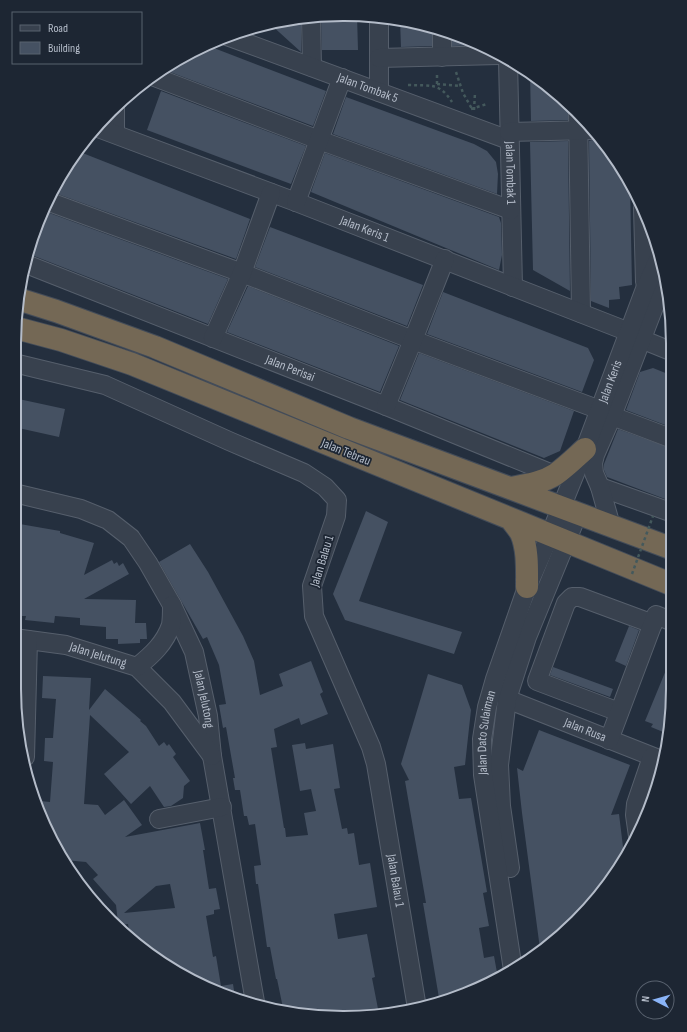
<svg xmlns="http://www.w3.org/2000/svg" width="687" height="1032" font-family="'Sofia Sans Condensed',sans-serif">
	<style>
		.building { fill: #455162; fill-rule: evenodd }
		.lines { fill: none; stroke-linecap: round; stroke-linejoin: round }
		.minor-casing { stroke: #565f6c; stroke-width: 20 }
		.highway-casing { stroke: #434c59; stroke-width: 24 }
		.path { stroke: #44595c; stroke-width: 2.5; stroke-dasharray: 3 3; stroke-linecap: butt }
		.minor { stroke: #38414e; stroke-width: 18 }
		.highway { stroke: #746855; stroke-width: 22 }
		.path-bridge { stroke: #44595c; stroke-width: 2.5; stroke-dasharray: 3 3; stroke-linecap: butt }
		.labels { text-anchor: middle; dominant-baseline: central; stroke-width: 3.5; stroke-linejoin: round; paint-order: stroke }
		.street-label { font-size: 13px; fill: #b4bcc9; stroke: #1d2633 }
		.rim { fill: none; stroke: #b4bcc9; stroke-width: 2 }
	</style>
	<rect width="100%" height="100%" fill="#242f3e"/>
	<!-- building -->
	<path class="building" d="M 343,14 L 357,15 L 358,50 L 322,50 L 321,16 Z
		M 301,18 L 301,52 L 269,23 L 279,20 Z
		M 400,20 L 408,20 L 432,28 L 432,46 L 401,47 Z
		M 452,34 L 469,39 L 481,45 L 452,46 Z
		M 206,45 L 326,91 L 313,126 L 162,69 Z
		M 530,73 L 570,105 L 568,112 L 568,120 L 531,121 Z
		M 161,91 L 306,146 L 291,184 L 147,130 Z
		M 346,97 L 474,144 L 487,151 L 496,162 L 498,174 L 497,194 L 333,134 Z
		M 599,138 L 617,160 L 630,184 L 632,285 L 619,287 L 620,299 L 609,300 L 609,308 L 591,301 L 589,141 Z
		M 568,141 L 570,291 L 533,270 L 530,142 Z
		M 80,152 L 250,219 L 236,259 L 52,192 Z
		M 325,153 L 499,217 L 501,223 L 502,255 L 499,270 L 311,192 Z
		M 44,211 L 228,279 L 208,324 L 29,254 Z
		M 270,227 L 423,285 L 407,326 L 255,267 Z
		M 248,286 L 399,346 L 380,392 L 227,332 Z
		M 443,292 L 588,348 L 594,360 L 582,392 L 427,334 Z
		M 419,353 L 574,411 L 560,451 L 544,458 L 400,400 Z
		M 653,368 L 673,376 L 673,428 L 626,410 L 640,372 Z
		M 14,398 L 65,409 L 59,437 L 14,427 Z
		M 618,429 L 673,449 L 673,502 L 607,477 L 604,470 L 604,464 Z
		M 366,511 L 388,522 L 359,601 L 462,632 L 454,654 L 345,620 L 333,594 Z
		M 14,523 L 60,531 L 60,533 L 94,543 L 84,575 L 112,560 L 114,564 L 117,562 L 119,566 L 123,563 L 129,574 L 84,599 L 136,600 L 135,623 L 146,623 L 147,639 L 140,639 L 140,643 L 118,644 L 118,639 L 106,639 L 106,627 L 80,625 L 80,618 L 55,616 L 54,623 L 25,620 L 26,616 L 14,616 Z
		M 190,544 L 208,572 L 243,636 L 254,661 L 260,695 L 283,686 L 279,674 L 311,661 L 323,692 L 320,694 L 328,714 L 301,725 L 299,718 L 274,729 L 277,747 L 271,748 L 284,828 L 285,828 L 286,837 L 308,835 L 304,813 L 316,811 L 311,789 L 300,791 L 292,745 L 305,743 L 306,749 L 333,744 L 340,788 L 334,789 L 342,829 L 347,828 L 348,834 L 354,833 L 359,865 L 370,863 L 377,907 L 334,914 L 338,939 L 367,934 L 375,977 L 372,978 L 379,1014 L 322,1017 L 283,1008 L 277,979 L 276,979 L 270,947 L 267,947 L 258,884 L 256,884 L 254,866 L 261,865 L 255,824 L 249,825 L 247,816 L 244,816 L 240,790 L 235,790 L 233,778 L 235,778 L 226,727 L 223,728 L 219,705 L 226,704 L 219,665 L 207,637 L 203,639 L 159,562 Z
		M 629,626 L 639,630 L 626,666 L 615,661 Z
		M 673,653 L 673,688 L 668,734 L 651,727 L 653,724 L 645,721 Z
		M 553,667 L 613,689 L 610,697 L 550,675 Z
		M 428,674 L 462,685 L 471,710 L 465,765 L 454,767 L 459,799 L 471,798 L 487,892 L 483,893 L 489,926 L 479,928 L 484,958 L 494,956 L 498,978 L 450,996 L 439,998 L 423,903 L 426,903 L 405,781 L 409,780 L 401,764 Z
		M 43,676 L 91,678 L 89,710 L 105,689 L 141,720 L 140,721 L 146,726 L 159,746 L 164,742 L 167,746 L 169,744 L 176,754 L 173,757 L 190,781 L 184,786 L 183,798 L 171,806 L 164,807 L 150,786 L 131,804 L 104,774 L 129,752 L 90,715 L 84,804 L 98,805 L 105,815 L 124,800 L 142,825 L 125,837 L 200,823 L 205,850 L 203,850 L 209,889 L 216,888 L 220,909 L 214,910 L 214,914 L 206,916 L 213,957 L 216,956 L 221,986 L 233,984 L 235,997 L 218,993 L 143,950 L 130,936 L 128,924 L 119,925 L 118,923 L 116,905 L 93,879 L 98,875 L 86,862 L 64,860 L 40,811 L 40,801 L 50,802 L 53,762 L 44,761 L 45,738 L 53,738 L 56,699 L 42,698 ZM 170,884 L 175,908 L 124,913 L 156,886 Z
		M 539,730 L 630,765 L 611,815 L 619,814 L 624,855 L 577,921 L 540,949 L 522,813 L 517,768 L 523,771 Z"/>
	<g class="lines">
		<!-- minor casing -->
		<g class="minor-casing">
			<g id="minor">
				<path d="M 311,17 L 312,67"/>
				<path d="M 379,17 L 379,92"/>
				<path d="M 442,31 L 442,57"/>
				<path id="s1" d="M 227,36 L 509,140"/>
				<path d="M 379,58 L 499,55"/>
				<path id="s2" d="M 508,60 L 513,287"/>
				<path d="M 152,76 L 319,140 L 511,210"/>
				<path d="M 115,107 L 115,133"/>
				<path d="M 578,112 L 581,313"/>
				<path id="s3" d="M 98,128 L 296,202 L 629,332"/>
				<path d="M 509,132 L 592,130"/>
				<path d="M 47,201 L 242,273 L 413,340 L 600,410"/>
				<path d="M 296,202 L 342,78"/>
				<path d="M 643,208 L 645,282"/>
				<path id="s4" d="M 26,264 L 386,406 L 555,475"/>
				<path d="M 213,338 L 242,273 L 271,193"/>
				<path d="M 641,339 L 673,352"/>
				<path id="s5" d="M 14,363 L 105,385 L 229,441 L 304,473 L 325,487 L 337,500 L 336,516 L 312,586 L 314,616 L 371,747 L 376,764 L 417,1008"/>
				<path d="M 386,406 L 413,340 L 445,259"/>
				<path d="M 612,416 L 673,439"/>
				<path d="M 600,487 L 673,513"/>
				<path id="s6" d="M 14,493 L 81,509 L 108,520 L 131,538 L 148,563 L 172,605 L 194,652 L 208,716 L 212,756 L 255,1002"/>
				<path d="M 611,526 L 600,487 L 594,473 L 593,463 L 595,455 L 612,416 L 666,276"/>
				<path id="s7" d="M 14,638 L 66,645 L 137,667 L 172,702 L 212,756"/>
				<path d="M 137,667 C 152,655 165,643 171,625 C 172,619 172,611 172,605"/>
				<path id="s8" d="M 507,699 L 664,761"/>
				<path d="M 619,712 L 537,681 L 566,603 L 572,597 L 580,597 L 653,624"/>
				<path d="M 609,740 L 656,615 L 673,622"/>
				<path d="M 25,757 L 28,640"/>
				<path d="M 159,819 L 222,807"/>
				<path d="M 638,836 L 635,815 L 636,804 L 652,757"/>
				<path d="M 510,868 L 501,806 L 499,765 L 507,699 L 527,637 L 578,513"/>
				<path id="s9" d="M 513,970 L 483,775 L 482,739 L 487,707 L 495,679 L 527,587 L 550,535 L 585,449 L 645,289 L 660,256"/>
			</g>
		</g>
		<!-- highway casing -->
		<g class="highway-casing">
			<path id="highway" d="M 18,299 L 56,311 L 155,347 L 349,428 L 673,549
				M 16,328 L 61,340 L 132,364 L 673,585
				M 511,488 C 526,485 542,483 556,474 C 566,467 575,458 585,449
				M 511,519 C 514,524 518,528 521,533 C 528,549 527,569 527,587"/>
		</g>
		<!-- path -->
		<path class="path" d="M 456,72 L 463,93 L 472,109
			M 437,84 L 460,86
			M 437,84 L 437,73
			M 408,85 C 430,86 439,82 452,102
			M 471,109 L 487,104
			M 474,110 L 475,93"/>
		<!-- minor -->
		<use href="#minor" class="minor"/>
		<!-- highway -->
		<use href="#highway" class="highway"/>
		<!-- path-bridge -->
		<path class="path-bridge" d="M 632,574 L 653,516"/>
	</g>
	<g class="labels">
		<!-- street labels -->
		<g class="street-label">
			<text stroke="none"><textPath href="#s1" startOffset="150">Jalan Tombak 5</textPath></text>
			<text stroke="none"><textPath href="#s2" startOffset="113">Jalan Tombak 1</textPath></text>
			<text stroke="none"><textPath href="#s3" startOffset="285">Jalan Keris 1</textPath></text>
			<text stroke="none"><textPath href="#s4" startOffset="284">Jalan Perisai</textPath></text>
			<text stroke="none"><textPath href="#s9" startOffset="614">Jalan Keris</textPath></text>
			<text transform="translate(346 452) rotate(22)">Jalan Tebrau</text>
			<text transform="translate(322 561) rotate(-73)">Jalan Balau 1</text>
			<text stroke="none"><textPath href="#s7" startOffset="86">Jalan Jelutung</textPath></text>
			<text stroke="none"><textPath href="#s6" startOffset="306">Jalan Jelutong</textPath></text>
			<text stroke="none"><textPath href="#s8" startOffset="84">Jalan Rusa</textPath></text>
			<text stroke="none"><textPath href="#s9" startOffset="240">Jalan Dato Sulaiman</textPath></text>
			<text stroke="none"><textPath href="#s5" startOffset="753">Jalan Balau 1</textPath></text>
		</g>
	</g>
	<!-- crop -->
	<path d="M0 0H687V1032H0ZM343 21H344A322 322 0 0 1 666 343V689A322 322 0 0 1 344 1011H343A322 322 0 0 1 21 689V343A322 322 0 0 1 343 21Z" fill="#1d2633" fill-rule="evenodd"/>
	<path class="rim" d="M343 21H344A322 322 0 0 1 666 343V689A322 322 0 0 1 344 1011H343A322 322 0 0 1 21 689V343A322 322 0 0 1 343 21Z"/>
	<!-- legend -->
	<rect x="12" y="12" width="130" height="52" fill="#1d2633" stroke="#59626f"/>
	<rect x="20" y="25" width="20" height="6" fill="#38414e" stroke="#59626f"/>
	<text x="48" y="32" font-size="12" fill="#b4bcc9">Road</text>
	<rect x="20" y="42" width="20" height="12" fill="#455162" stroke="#59626f"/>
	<text x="48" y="52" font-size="12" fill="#b4bcc9">Building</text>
	<!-- north arrow -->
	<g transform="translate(655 1000) rotate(276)"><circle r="19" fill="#1d2633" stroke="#59626f"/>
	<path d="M0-3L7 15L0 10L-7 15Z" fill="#8ab4f8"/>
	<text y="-6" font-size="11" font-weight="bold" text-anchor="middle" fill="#b4bcc9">N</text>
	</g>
</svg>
